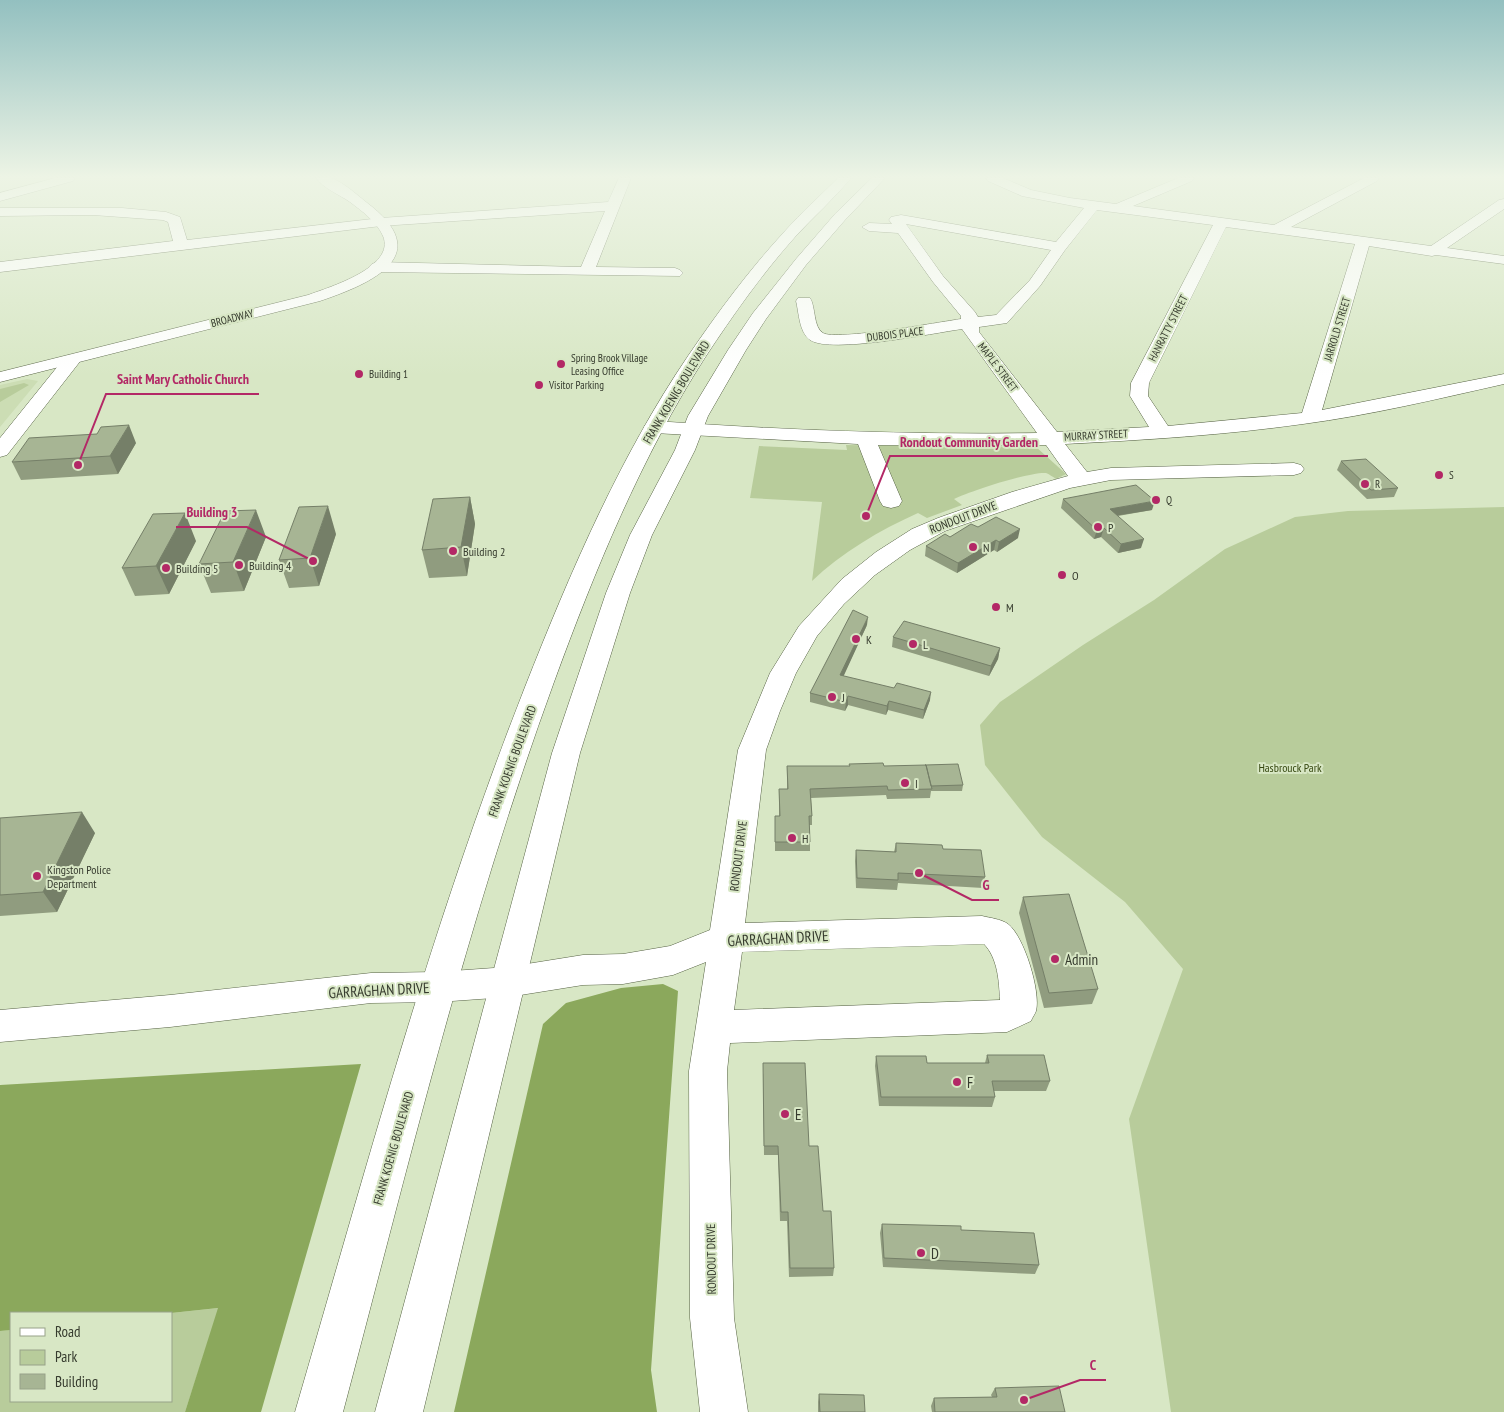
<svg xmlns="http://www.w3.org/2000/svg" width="1504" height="1412" font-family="'PT Sans Narrow',sans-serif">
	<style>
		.built { fill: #ccddb4 }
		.green { fill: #b8cc9b }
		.forest { fill: #8ba85c }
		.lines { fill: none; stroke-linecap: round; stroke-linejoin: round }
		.minor-casing { stroke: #566244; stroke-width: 1 }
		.major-casing { stroke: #566244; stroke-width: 1 }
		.highway-casing { stroke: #566244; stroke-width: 1 }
		.minor { fill: #fff; fill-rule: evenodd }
		.major { fill: #fff; fill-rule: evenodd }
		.highway { fill: #fff; fill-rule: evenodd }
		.wall { fill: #909c7f }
		.shaded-wall { fill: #757f68 }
		.building { fill: #a7b594; stroke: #757f68 }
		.poi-dot { fill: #b32866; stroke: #d8e7c5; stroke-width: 2 }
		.labels { text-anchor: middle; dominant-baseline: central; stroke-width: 4; stroke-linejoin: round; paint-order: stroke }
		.far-street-label { font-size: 11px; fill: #363b2e; stroke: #d8e7c5 }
		.far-poi-label { font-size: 11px; fill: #363b2e; stroke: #d8e7c5; text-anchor: start }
		.street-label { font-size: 12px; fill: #363b2e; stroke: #d8e7c5 }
		.poi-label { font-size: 12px; fill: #363b2e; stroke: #d8e7c5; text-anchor: start }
		.park-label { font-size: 12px; fill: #35470f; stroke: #d8e7c5 }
		.near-street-label { font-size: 15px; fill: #363b2e; stroke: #d8e7c5 }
		.near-poi-label { font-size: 15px; fill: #363b2e; stroke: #d8e7c5; text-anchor: start }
		.leader { fill: none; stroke: #b32866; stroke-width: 2 }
		.callout-dot { fill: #b32866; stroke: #d8e7c5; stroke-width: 2 }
		.callout-label { font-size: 14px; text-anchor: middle; font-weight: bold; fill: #b32866; stroke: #d8e7c5; stroke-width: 4; stroke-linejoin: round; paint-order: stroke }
	</style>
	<rect width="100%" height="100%" fill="#d8e7c5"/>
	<!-- built -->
	<path class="built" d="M 27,379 L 38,381 L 0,427 L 0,385 Z"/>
	<!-- green -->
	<path class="green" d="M 24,383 L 29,385 L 0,402 L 0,389 Z
		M 846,445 L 954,447 L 1035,446 L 1066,474 L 1056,479 C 1053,477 1049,474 1046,473 C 1028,472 971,491 954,499 L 962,505 L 927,518 L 918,513 C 880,530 841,553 812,581 L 822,502 L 750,498 L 759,446 L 847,450 Z
		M 1504,507 L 1504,1412 L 1171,1412 L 1129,1119 L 1183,969 L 1125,902 L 1042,837 L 985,765 L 980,725 L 1000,702 L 1083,645 L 1154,600 L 1225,549 L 1295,517 L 1348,511 Z
		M 219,1308 L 185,1412 L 0,1412 L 0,1331 L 11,1330 L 11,1401 L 171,1401 L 171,1313 Z"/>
	<!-- forest -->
	<path class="forest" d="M 663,984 L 678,991 L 651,1370 L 657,1412 L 454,1412 L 543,1024 L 566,1003 L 621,988 Z
		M 361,1064 L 261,1412 L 185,1412 L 218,1308 L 171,1313 L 11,1313 L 11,1330 L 0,1331 L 0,1085 Z"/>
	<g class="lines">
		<!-- minor casing -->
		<g class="minor-casing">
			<path id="minor" d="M 55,178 L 75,178 L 73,181 L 0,201 L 0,193 Z
				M 619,178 L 631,178 L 596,267 L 675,268 L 680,270 L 683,273 L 680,276 L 377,272 L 372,270 L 369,267 L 372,264 L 377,262 L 581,267 L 605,211 L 381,226 L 0,272 L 0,262 L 173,241 L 168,222 L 163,220 L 93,215 L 0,216 L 0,208 L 122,208 L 166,212 L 180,217 L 187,240 L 381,218 L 608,202 Z
				M 986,178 L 1003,178 L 1031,190 L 1070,198 L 1116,204 L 1178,178 L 1194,178 L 1192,181 L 1133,206 L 1274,225 L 1364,178 L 1379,178 L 1377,181 L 1291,227 L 1431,246 L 1499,200 L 1504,199 L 1504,209 L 1447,248 L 1504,256 L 1504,264 L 1436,255 L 1432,256 L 1369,246 L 1322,410 L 1504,374 L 1504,384 C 1437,399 1371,415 1303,424 C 1225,435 1145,440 1065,444 L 1087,472 L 1111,468 L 1294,463 L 1301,465 L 1304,469 L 1301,473 L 1294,475 L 1111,480 L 1070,488 L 945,531 L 910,550 L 875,575 L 844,604 L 817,636 L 796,673 L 780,711 L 766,750 L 745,923 L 982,916 C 990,918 1001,919 1008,924 C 1024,936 1041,992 1036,1011 C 1035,1014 1032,1018 1031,1021 L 1007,1032 L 730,1043 L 727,1071 L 734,1318 L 748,1412 L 700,1412 L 690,1318 L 689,1071 L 706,962 L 673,975 L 623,984 L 583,985 L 508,997 L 438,1002 L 371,1003 L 170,1027 L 0,1042 L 0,1010 L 170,995 L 371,973 L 438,972 L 508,967 L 583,955 L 623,954 L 670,946 L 710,930 L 738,750 L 770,673 L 799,626 L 842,579 L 876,552 L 912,529 L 938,518 L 1012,492 L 1068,476 L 1046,445 L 878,445 L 902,501 L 899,506 L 891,508 L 883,506 L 880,501 L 858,444 L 654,433 L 647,431 L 644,427 L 647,423 L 654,421 C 782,430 909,435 1037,433 L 962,329 C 934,333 831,354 810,340 C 799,332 799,313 796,301 L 798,298 L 810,298 C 816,307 813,327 823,333 C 836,341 940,322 961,319 L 961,316 L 933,282 L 898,233 L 869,231 L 862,227 L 869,223 L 892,224 L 889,220 L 891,217 L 901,215 L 1056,242 L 1084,208 L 1022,196 L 988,181 ZM 1097,210 L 1213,225 L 1131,383 L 1130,396 L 1149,427 L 1057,432 L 979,332 L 979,327 L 1007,323 L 1040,286 L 1065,250 ZM 906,224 L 1051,250 L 1030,280 L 996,315 L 978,317 L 975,312 L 943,276 ZM 1226,227 L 1355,244 L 1302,413 L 1168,426 L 1148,396 L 1149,383 ZM 984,944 C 998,958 999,982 1000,1000 L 734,1010 L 742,952 Z
				M 72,355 L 78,356 L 81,360 L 78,364 L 7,455 L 0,457 L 0,438 L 66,356 Z"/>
		</g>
		<!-- major casing -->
		<g class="major-casing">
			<path id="major" d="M 838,178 L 851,178 C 834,199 813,217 795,237 C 762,274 733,315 706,356 C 641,457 595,570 554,682 C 467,920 408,1167 343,1412 L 295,1412 C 366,1169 432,923 525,687 C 570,573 619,458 688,356 C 718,312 749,270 785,231 C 801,213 820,196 838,178 Z
				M 872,178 L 885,178 L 845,220 L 806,265 L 766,319 L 746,350 L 708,416 L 695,450 L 652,535 L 630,593 L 580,753 L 423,1412 L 375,1412 L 552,753 L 606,593 L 630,535 L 675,450 L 688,416 L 728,350 L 753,313 L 796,259 L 835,214 Z"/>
		</g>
		<!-- highway casing -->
		<g class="highway-casing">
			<path id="highway" d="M 316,178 C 320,178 327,177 331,178 C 343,182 356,194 366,202 C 437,255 373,283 320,301 L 0,382 L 0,372 L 308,295 C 330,287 396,267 383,236 C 377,222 362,211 350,202 C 340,195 323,188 316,178 Z"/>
		</g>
		<!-- minor -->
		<use href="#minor" class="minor"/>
		<!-- major -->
		<use href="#major" class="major"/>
		<!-- highway -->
		<use href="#highway" class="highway"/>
	</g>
	<!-- wall -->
	<path class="wall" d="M 136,443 L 118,474 L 21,480 L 12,462 Z
		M 1341,461 L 1398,488 L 1394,497 L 1367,499 L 1337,470 Z
		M 470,497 L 475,524 L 467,576 L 429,578 L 422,550 Z
		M 1063,499 L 1152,510 L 1118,516 L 1141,548 L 1118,553 L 1101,537 L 1094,539 L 1061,508 Z
		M 978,527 L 1018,538 L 997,552 L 994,550 L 957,573 L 925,556 L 926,546 Z
		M 336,534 L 319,586 L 289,588 L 279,560 Z
		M 266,537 L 244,591 L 211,593 L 199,564 Z
		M 196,541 L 169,594 L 135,596 L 122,568 Z
		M 867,625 L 843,676 L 930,700 L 923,719 L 888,710 L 886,715 L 848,705 L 845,711 L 810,702 L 810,693 Z
		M 893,637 L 1000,648 L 998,659 L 989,676 L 892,647 Z
		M 787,766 L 884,766 L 963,785 L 962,791 L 931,791 L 930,798 L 887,799 L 886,795 L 811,798 L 812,816 L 812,825 L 809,825 L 810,842 L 810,851 L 775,851 L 775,816 L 779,816 L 779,789 L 787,789 Z
		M 0,818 L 95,833 L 57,912 L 0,916 Z
		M 896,843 L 943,849 L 985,877 L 983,888 L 898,883 L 897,890 L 856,888 L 855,861 L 856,850 L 894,852 Z
		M 1023,897 L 1098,989 L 1092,1004 L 1044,1008 L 1019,913 Z
		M 987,1055 L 1050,1081 L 1046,1091 L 994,1091 L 995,1097 L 992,1107 L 879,1106 L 875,1066 L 876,1056 L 927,1063 L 985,1063 Z
		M 763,1073 L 809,1146 L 834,1268 L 833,1276 L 789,1277 L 787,1221 L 780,1221 L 778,1155 L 764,1155 Z
		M 882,1224 L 1039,1265 L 1035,1274 L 883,1267 L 880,1233 Z
		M 995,1388 L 1065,1412 L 932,1412 L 931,1406 L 934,1398 L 992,1397 L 991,1395 Z
		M 819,1394 L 865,1412 L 818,1412 L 818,1402 Z"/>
	<!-- shaded-wall -->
	<path class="shaded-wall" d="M 129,425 L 136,443 L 118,474 L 110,456 Z
		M 470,497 L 475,524 L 467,576 L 461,547 Z
		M 1155,501 L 1152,510 L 1108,517 L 1110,509 Z
		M 328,506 L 336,534 L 319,586 L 310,558 Z
		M 256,510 L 266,537 L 244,591 L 233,562 Z
		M 185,513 L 196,541 L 169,594 L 156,566 Z
		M 1104,528 L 1101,537 L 1094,539 L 1097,530 Z
		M 1020,529 L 1018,538 L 997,552 L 999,542 Z
		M 1144,539 L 1141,548 L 1118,553 L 1121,544 Z
		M 996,540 L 994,550 L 957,573 L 958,563 Z
		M 868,617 L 867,625 L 840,684 L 840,675 Z
		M 1000,648 L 998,659 L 989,676 L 991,666 Z
		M 931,692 L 930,700 L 923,719 L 924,710 Z
		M 848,696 L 848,705 L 845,711 L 846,702 Z
		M 889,701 L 888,710 L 886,715 L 887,706 Z
		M 82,812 L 95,833 L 57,912 L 43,892 Z"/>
	<!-- building -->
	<path class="building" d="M 129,425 L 110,456 L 12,462 L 29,438 L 97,434 L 101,427 Z
		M 1366,459 L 1398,488 L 1371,490 L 1341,461 Z
		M 1136,485 L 1155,501 L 1110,509 L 1144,539 L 1121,544 L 1104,528 L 1097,530 L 1063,499 Z
		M 470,497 L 461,547 L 422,550 L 433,499 Z
		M 328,506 L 310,558 L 279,560 L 299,507 Z
		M 256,510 L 233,562 L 199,564 L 225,511 Z
		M 185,513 L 156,566 L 122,568 L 153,514 Z
		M 996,517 L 1020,529 L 999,542 L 996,540 L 958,563 L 926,546 L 945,534 L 950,537 L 971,524 L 978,527 Z
		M 853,610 L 868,617 L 840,675 L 894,688 L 897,683 L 931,692 L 924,710 L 889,701 L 887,706 L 848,696 L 846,702 L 810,693 Z
		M 904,621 L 1000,648 L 991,666 L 893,637 Z
		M 883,763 L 884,766 L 926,765 L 932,789 L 888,790 L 887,786 L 810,789 L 812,816 L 809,816 L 810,842 L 775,842 L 775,816 L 780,816 L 779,789 L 788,789 L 787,766 L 850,766 L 849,764 Z
		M 958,764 L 963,785 L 931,786 L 926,765 L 925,765 Z
		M 82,812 L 43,892 L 0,895 L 0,818 Z
		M 896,843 L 942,845 L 943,849 L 981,850 L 985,877 L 898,873 L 898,880 L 857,878 L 856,850 L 896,852 Z
		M 1069,894 L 1098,989 L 1049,993 L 1023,897 Z
		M 987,1055 L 1044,1055 L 1050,1081 L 992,1081 L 995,1097 L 881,1097 L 876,1056 L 926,1056 L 927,1063 L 989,1063 Z
		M 763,1063 L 805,1063 L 809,1146 L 818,1146 L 823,1211 L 831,1211 L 834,1268 L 790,1268 L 788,1212 L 781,1212 L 778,1146 L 764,1146 Z
		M 882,1224 L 961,1226 L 961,1230 L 1034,1233 L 1039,1265 L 884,1258 Z
		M 1059,1386 L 1065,1412 L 935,1412 L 934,1398 L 997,1397 L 995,1388 Z
		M 819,1394 L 864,1395 L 865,1412 L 820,1412 Z"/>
	<!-- sky -->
	<linearGradient id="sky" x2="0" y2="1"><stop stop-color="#93c0c0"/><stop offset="0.47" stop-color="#edf4e5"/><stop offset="1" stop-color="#edf4e5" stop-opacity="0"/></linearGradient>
	<rect width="1504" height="376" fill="url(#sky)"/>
	<!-- markers -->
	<g class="poi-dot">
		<circle cx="561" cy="364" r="5"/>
		<circle cx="359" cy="374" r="5"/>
		<circle cx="539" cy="385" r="5"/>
		<circle cx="1439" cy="475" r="5"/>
		<circle cx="1365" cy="484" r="5"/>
		<circle cx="1156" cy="500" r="5"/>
		<circle cx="1098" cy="527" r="5"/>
		<circle cx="973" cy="547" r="5"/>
		<circle cx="453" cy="551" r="5"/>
		<circle cx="239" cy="565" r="5"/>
		<circle cx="166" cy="568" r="5"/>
		<circle cx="1062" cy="575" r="5"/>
		<circle cx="996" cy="607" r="5"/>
		<circle cx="856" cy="639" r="5"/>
		<circle cx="913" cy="644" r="5"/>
		<circle cx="832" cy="697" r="5"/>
		<circle cx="905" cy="783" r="5"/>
		<circle cx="792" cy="838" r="5"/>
		<circle cx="37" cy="876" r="5"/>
		<circle cx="1055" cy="959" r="5"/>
		<circle cx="957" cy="1082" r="5"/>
		<circle cx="785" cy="1114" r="5"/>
		<circle cx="921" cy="1253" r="5"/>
	</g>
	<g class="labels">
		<!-- far-street labels -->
		<g class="far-street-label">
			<text transform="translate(232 318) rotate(-14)">BROADWAY</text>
			<text transform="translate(1168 328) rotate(-63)">HANRATTY STREET</text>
			<text transform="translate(1337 329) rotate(-73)">JARROLD STREET</text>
			<text transform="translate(895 334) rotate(-7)">DUBOIS PLACE</text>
			<text transform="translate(998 367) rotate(53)">MAPLE STREET</text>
			<text transform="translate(1096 435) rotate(-3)">MURRAY STREET</text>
		</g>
		<!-- far-poi labels -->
		<g class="far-poi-label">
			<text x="571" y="358">Spring Brook Village<tspan x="571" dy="13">Leasing Office</tspan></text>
			<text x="369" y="374">Building 1</text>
			<text x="549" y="385">Visitor Parking</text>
			<text x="1449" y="475">S</text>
			<text x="1375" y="484">R</text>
			<text x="1166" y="500">Q</text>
		</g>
		<!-- street labels -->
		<g class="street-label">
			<text transform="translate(676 392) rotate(-59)">FRANK KOENIG BOULEVARD</text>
			<text transform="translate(963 517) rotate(-21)">RONDOUT DRIVE</text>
			<text transform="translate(512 761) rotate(-70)">FRANK KOENIG BOULEVARD</text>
			<text transform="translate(738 856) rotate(-83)">RONDOUT DRIVE</text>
			<text transform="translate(393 1148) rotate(-74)">FRANK KOENIG BOULEVARD</text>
			<text transform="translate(711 1259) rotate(-91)">RONDOUT DRIVE</text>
		</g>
		<!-- poi labels -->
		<g class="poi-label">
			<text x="1108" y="527">P</text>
			<text x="983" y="547">N</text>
			<text x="463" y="551">Building 2</text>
			<text x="249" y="565">Building 4</text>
			<text x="176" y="568">Building 5</text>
			<text x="1072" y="575">O</text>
			<text x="1006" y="607">M</text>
			<text x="866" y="639">K</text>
			<text x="923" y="644">L</text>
			<text x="842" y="697">J</text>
			<text x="915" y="783">I</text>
			<text x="802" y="838">H</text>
			<text x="47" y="869">Kingston Police<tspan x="47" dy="14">Department</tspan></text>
		</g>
		<!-- park labels -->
		<g class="park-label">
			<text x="1290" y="767">Hasbrouck Park</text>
		</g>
		<!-- near-street labels -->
		<g class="near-street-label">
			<text transform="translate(778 938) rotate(-3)">GARRAGHAN DRIVE</text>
			<text transform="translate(379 990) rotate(-3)">GARRAGHAN DRIVE</text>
		</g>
		<!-- near-poi labels -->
		<g class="near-poi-label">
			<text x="1065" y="959">Admin</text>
			<text x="967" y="1082">F</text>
			<text x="795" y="1114">E</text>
			<text x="931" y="1253">D</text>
		</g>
	</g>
	<!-- callouts -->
	<path class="leader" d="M78 465L106 394H259M866 516L890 456H1048M313 561L247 527H176M919 873L972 900H999M1024 1400L1080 1380H1106"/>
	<g class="callout-dot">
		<circle cx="78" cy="465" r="5"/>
		<circle cx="866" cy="516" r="5"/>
		<circle cx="313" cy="561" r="5"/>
		<circle cx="919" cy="873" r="5"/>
		<circle cx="1024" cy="1400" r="5"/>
	</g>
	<g class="callout-label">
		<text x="183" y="384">Saint Mary Catholic Church</text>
		<text x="969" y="447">Rondout Community Garden</text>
		<text x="212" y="517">Building 3</text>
		<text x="986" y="890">G</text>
		<text x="1093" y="1370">C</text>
	</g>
	<!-- legend -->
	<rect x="10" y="1312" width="162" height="90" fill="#d8e7c5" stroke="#97a289"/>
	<rect x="20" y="1328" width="25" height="8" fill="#ffffff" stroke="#97a289"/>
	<text x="55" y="1337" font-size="15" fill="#363b2e">Road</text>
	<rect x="20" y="1350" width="25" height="15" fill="#b8cc9b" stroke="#97a289"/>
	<text x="55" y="1362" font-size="15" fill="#363b2e">Park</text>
	<rect x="20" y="1374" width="25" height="15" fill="#a7b594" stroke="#97a289"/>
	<text x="55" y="1387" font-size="15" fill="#363b2e">Building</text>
</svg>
